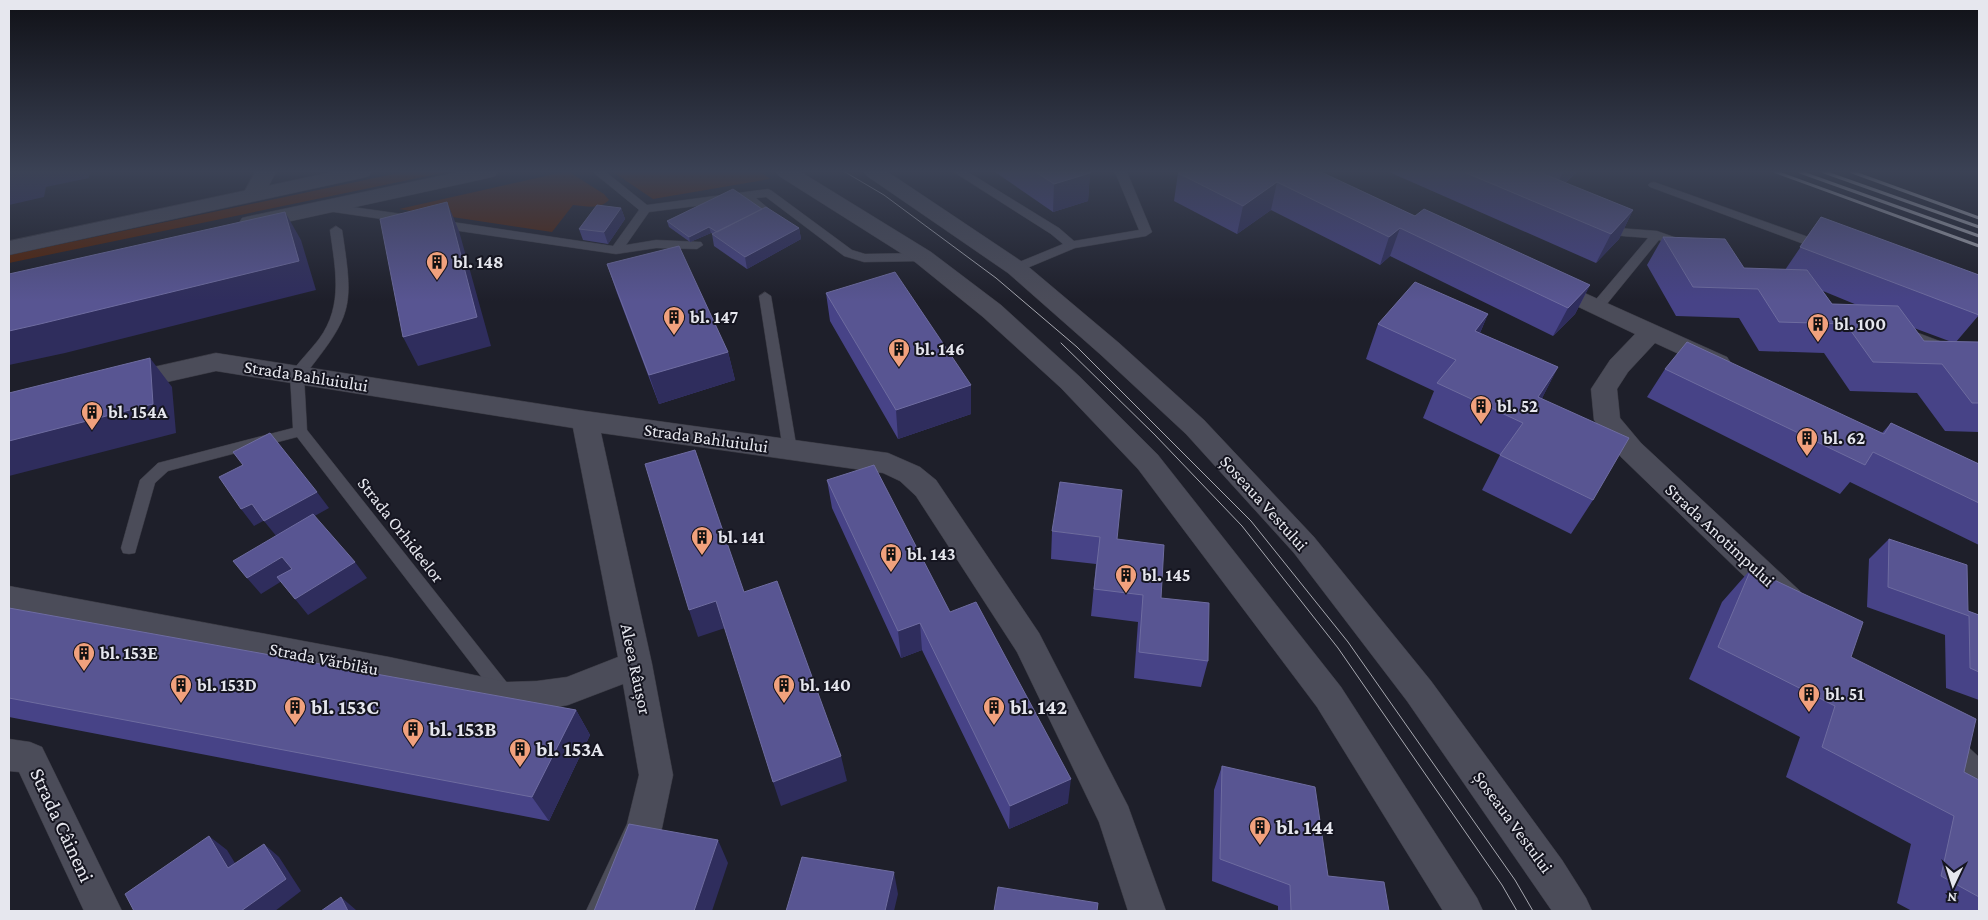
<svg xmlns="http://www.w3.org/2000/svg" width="1988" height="920" font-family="'Crimson Pro',serif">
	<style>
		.green { fill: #542105 }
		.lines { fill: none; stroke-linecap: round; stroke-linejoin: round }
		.service-casing { stroke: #393942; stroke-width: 1 }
		.minor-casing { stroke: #393942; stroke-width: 1 }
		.secondary-casing { stroke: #393942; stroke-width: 1 }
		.service { fill: #4b4c59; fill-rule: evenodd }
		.minor { fill: #4b4c59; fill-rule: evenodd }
		.secondary { fill: #4b4c59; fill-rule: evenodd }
		.tram { stroke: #a7a8b0; stroke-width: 1 }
		.rail { stroke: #a7a8b0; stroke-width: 3 }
		.wall { fill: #474387; fill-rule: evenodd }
		.shaded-wall { fill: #2f2d5d }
		.building { fill: #585592; stroke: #6e6ca0 }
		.labels { text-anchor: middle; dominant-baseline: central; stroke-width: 4; stroke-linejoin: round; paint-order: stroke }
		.poi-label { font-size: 18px; font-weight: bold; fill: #e6e7ee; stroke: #151520; text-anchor: start }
		.street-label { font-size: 18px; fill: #e6e7ee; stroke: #151520 }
		.near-poi-label { font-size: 21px; font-weight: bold; fill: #e6e7ee; stroke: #151520; text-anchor: start }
		.near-street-label { font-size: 21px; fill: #e6e7ee; stroke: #151520 }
	</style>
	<rect width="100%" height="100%" fill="#1e1f2a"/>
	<!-- green -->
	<path class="green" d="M 403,172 L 447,172 L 9,263 L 9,255 Z
		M 563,172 L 569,172 L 604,194 L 609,200 C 599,210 586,206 573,205 L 552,232 L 399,209 Z
		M 613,172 L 761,172 L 770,179 L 653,199 Z"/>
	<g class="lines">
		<!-- service casing -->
		<g class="service-casing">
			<path id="service" d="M 593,172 L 606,172 L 647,205 L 768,189 L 772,191 L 852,250 L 865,254 L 923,253 L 929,257 L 923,261 L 864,262 L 844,256 L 766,197 L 756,198 L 769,209 L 763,213 L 743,200 L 649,212 L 626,245 L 656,240 L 701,242 L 703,245 L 697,249 L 656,248 L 616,254 L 439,228 L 433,224 L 439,220 L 613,246 L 639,210 Z
				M 954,172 L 968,172 L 1059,228 L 1074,241 L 1139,230 L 1115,172 L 1127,172 L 1152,232 L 1146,236 L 1075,248 L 1020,271 L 1012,271 L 1010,268 L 1012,265 L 1063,244 L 1051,234 Z
				M 1654,182 L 1828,244 L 1830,247 L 1828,250 L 1820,250 L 1650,187 L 1648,185 L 1650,183 Z
				M 324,203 L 409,215 L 415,219 L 409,223 L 320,210 L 318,207 L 320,204 Z
				M 1603,222 L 1618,228 L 1657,231 L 1685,241 L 1687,244 L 1681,248 L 1659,240 L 1602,310 L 1592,310 L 1590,307 L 1592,304 L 1648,238 C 1633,236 1608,238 1597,226 Z
				M 336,226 L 342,230 C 354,308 353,314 304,376 L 307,430 L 512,689 L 515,695 L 512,701 L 506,703 L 500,701 L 297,437 L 168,471 L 155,483 L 135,553 L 129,554 L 123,553 L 121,548 L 140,480 L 158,463 L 293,428 L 290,375 C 298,362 310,351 319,339 C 344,305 335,268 330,230 Z
				M 765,292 L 771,296 L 797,450 L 795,454 L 790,455 L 785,454 L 783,450 L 759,296 Z
				M 1905,328 L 1979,356 L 1979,366 L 1900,335 L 1898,332 L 1900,329 Z"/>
		</g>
		<!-- minor casing -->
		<g class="minor-casing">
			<path id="minor" d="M 255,172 L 276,172 L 262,199 L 254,200 L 246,199 L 243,194 Z
				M 1549,277 L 1727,357 L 1731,363 L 1727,369 L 1718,372 L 1655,343 L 1628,372 L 1617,389 L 1620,418 L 1641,443 L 1800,591 L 1804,600 L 1800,609 L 1789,613 L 1778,609 L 1621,457 L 1594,420 L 1591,389 L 1610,360 L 1635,334 L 1541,289 L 1537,284 L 1541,279 Z
				M 216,353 L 585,411 L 888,453 L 920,467 L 936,480 L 1039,633 L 1128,806 L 1166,911 L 1128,911 L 1099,822 L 1017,652 L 916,496 L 900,481 L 883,473 L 601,433 L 652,664 L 673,775 L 662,828 L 624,911 L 586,911 L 627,824 L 639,775 L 623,684 L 568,705 L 537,711 L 507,712 L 389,685 L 9,612 L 9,586 L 389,657 L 507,682 L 537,681 L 567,677 L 618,657 L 573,428 L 216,371 L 127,391 L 118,388 L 114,382 L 118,376 L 127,373 Z
				M 1938,726 L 1950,730 L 1979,757 L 1979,795 C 1960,789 1930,760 1921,741 L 1926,730 Z
				M 9,739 L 30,742 L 42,747 L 122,911 L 84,911 L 19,772 L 9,771 Z"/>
		</g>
		<!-- secondary casing -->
		<g class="secondary-casing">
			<path id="secondary" d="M 332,172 L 372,172 L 369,176 L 362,178 L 9,255 L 9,241 Z
				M 458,172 L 498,172 L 495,176 L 488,178 L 250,230 L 242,228 L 239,223 L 242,218 L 250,216 Z
				M 776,172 L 801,172 L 931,252 L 1001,305 L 1079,376 L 1158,455 L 1341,687 L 1477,898 L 1483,911 L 1443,911 L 1317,707 L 1138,469 L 1061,388 L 983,317 L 915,262 L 779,176 Z
				M 864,172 L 888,172 L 1024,263 L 1119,343 L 1204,420 L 1314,537 L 1431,681 L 1562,860 L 1586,898 L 1592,911 L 1552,911 L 1407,701 L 1294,553 L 1186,434 L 1101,355 L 1008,273 L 867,176 Z"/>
		</g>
		<!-- service -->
		<use href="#service" class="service"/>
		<!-- minor -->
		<use href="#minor" class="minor"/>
		<!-- secondary -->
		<use href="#secondary" class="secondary"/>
		<!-- tram -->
		<path class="tram" d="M 845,172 L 884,195 L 996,278 L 1077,347 L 1251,521 L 1348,642 L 1515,880 L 1533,911
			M 1061,343 L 1155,435 L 1242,526 L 1338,648 L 1502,885 L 1517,911"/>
		<!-- rail -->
		<path class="rail" d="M 1776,172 L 1979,246
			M 1800,172 L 1979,236
			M 1824,172 L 1979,227
			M 1852,172 L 1979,218"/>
	</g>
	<!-- wall -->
	<path class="wall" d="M 995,172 L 1090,172 L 1088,201 L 1053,212 Z
		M 1321,172 L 1415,216 L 1590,285 L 1575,314 L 1553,336 L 1390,256 L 1380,265 L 1271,210 L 1237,234 L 1174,201 L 1178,173 Z
		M 1389,172 L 1577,172 L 1565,183 L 1633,210 L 1619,239 L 1596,263 Z
		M 621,208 L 625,219 L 608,244 L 583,240 L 579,229 Z
		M 762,209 L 799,228 L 801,239 L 747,269 L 714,246 L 712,234 L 713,234 L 711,233 L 690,242 L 669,227 L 667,221 Z
		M 1821,217 L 1979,315 L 1956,342 L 1979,342 L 1979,432 L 1945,431 L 1917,393 L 1850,391 L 1824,353 L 1759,351 L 1739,318 L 1676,316 L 1647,265 L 1663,237 L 1744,268 L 1785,270 ZM 1823,291 L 1857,305 L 1832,304 ZM 1914,328 L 1949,341 L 1924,341 Z
		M 607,264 L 728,352 L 735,380 L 659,404 L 617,293 Z
		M 826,293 L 971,385 L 971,414 L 898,439 L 830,321 Z
		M 1488,314 L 1480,333 L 1558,367 L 1542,398 L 1593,500 L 1571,534 L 1482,490 L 1500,455 L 1423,418 L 1434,391 L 1366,359 L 1378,324 Z
		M 1665,369 L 1882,433 L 1891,423 L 1979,464 L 1979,545 L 1850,482 L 1840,494 L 1647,397 Z
		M 827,480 L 950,612 L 1068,803 L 1009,829 L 922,650 L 901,658 L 832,508 Z
		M 1052,531 L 1117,539 L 1208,661 L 1201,687 L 1134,678 L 1138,622 L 1091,616 L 1096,564 L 1051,559 Z
		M 1889,539 L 1968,611 L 1979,615 L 1979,700 L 1946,688 L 1945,635 L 1867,607 L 1869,559 Z
		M 1751,569 L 1851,657 L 1964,772 L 1979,780 L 1979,911 L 1912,911 L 1897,903 L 1911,844 L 1786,777 L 1800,737 L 1689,679 L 1722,602 Z
		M 9,608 L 576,710 L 590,735 L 549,821 L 9,717 Z
		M 1222,766 L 1328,876 L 1389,911 L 1278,911 L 1278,906 L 1212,881 L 1214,790 Z"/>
	<!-- shaded-wall -->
	<path class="shaded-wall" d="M 9,172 L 90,172 L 89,178 L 46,187 L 44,197 L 9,205 Z
		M 1563,172 L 1577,172 L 1553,193 Z
		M 1090,173 L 1088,201 L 1053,212 L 1054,184 Z
		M 1277,182 L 1271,210 L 1237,234 L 1243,206 Z
		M 447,202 L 459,231 L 491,346 L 418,366 L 403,337 Z
		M 621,208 L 625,219 L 608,244 L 604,232 Z
		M 1633,210 L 1619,239 L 1596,263 L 1611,234 Z
		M 285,212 L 301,240 L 316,290 L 65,353 L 9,365 L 9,331 Z
		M 709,227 L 711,233 L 690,242 L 689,237 Z
		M 799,228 L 801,239 L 747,269 L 745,257 Z
		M 1400,228 L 1390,256 L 1380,265 L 1389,237 Z
		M 1590,285 L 1575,314 L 1553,336 L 1568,308 Z
		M 1488,314 L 1473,349 L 1475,331 Z
		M 728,352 L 735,380 L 659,404 L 649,375 Z
		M 150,358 L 172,387 L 176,433 L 9,476 L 9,441 Z
		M 1558,367 L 1540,402 L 1538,397 Z
		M 971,385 L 971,414 L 898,439 L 896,410 Z
		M 317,492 L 329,508 L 277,537 L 264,521 Z
		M 252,504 L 265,520 L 254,526 L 241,509 Z
		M 282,557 L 295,573 L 261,594 L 247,578 Z
		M 355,562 L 367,578 L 308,615 L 295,599 Z
		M 716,601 L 725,628 L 698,637 L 689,610 Z
		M 920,623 L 922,650 L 901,658 L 898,631 Z
		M 576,710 L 590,735 L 549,821 L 532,797 Z
		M 841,756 L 847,781 L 781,806 L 773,782 Z
		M 1071,779 L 1068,803 L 1009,829 L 1010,806 Z
		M 209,836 L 227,850 L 246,881 L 228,868 Z
		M 718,840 L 728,863 L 712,911 L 694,911 Z
		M 264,844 L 279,857 L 301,891 L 275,911 L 241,911 Z
		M 894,872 L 898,894 L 894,911 L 885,911 Z
		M 341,897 L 356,910 L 357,911 L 348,911 Z"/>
	<!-- building -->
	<path class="building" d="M 1036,172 L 1090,172 L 1090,173 L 1054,184 Z
		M 1179,172 L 1321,172 L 1415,216 L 1424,209 L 1590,285 L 1568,308 L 1400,228 L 1389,237 L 1277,182 L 1243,206 L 1178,173 Z
		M 1464,172 L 1539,172 L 1633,210 L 1611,234 Z
		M 733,189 L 762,209 L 717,232 L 709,227 L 689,237 L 667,221 Z
		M 447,202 L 477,317 L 403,337 L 380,219 Z
		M 597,205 L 621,208 L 604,232 L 579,229 Z
		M 766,207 L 799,228 L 745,257 L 712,234 Z
		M 285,212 L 299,261 L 40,324 L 9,331 L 9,274 Z
		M 1821,217 L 1979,275 L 1979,315 L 1800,247 Z
		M 1663,237 L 1725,239 L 1744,268 L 1807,270 L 1832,304 L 1898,306 L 1924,341 L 1979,342 L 1979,403 L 1972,403 L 1942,364 L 1873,362 L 1846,324 L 1779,322 L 1758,289 L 1693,287 Z
		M 679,246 L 728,352 L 649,375 L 607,264 Z
		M 895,272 L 971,385 L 896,410 L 826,293 Z
		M 1415,282 L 1488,314 L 1475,331 L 1558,367 L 1538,397 L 1629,438 L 1593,500 L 1500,455 L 1523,423 L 1437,383 L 1456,360 L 1378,324 Z
		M 1687,342 L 1884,434 L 1891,423 L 1979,464 L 1979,503 L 1873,452 L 1865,465 L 1665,369 Z
		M 150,358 L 153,404 L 9,441 L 9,393 Z
		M 270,433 L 317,492 L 264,521 L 252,504 L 241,509 L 219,477 L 243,465 L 233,452 Z
		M 695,450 L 744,592 L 777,581 L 841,756 L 773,782 L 716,601 L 689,610 L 645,464 Z
		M 874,465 L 950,612 L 976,602 L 1071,779 L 1010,806 L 920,623 L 898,631 L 827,480 Z
		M 1060,482 L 1122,490 L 1117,539 L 1164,545 L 1161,598 L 1209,603 L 1208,661 L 1139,652 L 1143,595 L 1094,589 L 1100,537 L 1052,531 Z
		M 313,514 L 355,562 L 295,599 L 277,577 L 292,569 L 282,557 L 247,578 L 233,561 Z
		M 1889,539 L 1967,565 L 1968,611 L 1979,615 L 1979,672 L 1970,668 L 1969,616 L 1888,587 Z
		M 1751,569 L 1863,622 L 1851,657 L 1976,719 L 1964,772 L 1979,780 L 1979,897 L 1941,876 L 1954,816 L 1822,747 L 1835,706 L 1718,647 Z
		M 9,608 L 576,710 L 532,797 L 9,698 Z
		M 1222,766 L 1315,787 L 1328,876 L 1384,882 L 1389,911 L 1291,911 L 1290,885 L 1220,859 Z
		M 629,824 L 718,840 L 694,911 L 594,911 Z
		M 209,836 L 228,868 L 264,844 L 286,879 L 241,911 L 134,911 L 125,894 Z
		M 802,857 L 894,872 L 885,911 L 786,911 Z
		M 998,887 L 1098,903 L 1097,911 L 994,911 Z
		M 341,897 L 348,911 L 321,911 Z"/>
	<!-- sky -->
	<linearGradient id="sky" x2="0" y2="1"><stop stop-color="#101117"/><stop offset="0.57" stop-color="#3b4255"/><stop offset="1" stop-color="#3b4255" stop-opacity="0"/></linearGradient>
	<rect width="1988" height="301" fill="url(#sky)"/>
	<!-- icons -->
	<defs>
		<g id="building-pin" transform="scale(1.125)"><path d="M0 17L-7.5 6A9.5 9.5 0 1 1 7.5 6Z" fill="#f1a17d" stroke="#151520"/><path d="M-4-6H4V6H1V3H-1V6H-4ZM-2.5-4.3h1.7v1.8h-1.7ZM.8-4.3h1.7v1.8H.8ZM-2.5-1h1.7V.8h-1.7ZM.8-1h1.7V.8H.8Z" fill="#111"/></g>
	</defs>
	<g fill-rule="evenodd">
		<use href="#building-pin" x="437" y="262"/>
		<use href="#building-pin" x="674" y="317"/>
		<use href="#building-pin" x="1818" y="324"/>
		<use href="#building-pin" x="899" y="349"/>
		<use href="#building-pin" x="1481" y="406"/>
		<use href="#building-pin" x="92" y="412"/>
		<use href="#building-pin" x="1807" y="438"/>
		<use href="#building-pin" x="702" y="537"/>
		<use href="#building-pin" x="891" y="554"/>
		<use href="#building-pin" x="1126" y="575"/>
		<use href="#building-pin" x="84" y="653"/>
		<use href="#building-pin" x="181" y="685"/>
		<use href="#building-pin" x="784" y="685"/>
		<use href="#building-pin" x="1809" y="694"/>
		<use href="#building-pin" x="295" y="707"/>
		<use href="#building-pin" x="994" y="707"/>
		<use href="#building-pin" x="413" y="729"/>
		<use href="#building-pin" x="520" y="749"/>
		<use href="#building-pin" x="1260" y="827"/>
	</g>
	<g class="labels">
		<!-- poi labels -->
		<g class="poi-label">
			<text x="453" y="262">bl. 148</text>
			<text x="690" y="317">bl. 147</text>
			<text x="1834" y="324">bl. 100</text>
			<text x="915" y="349">bl. 146</text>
			<text x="1497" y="406">bl. 52</text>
			<text x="108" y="412">bl. 154A</text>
			<text x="1823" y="438">bl. 62</text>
			<text x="718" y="537">bl. 141</text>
			<text x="907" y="554">bl. 143</text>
			<text x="1142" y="575">bl. 145</text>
			<text x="100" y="653">bl. 153E</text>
			<text x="197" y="685">bl. 153D</text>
			<text x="800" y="685">bl. 140</text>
			<text x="1825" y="694">bl. 51</text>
		</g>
		<!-- street labels -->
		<g class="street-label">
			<text transform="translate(306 376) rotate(9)">Strada Bahluiului</text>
			<text transform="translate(706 438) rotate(8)">Strada Bahluiului</text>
			<text transform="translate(1264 503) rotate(48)">Șoseaua Vestului</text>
			<text transform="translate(401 530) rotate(52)">Strada Orhideelor</text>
			<text transform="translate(1720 535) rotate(43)">Strada Anotimpului</text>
			<text transform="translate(324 659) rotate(11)">Strada Vărbilău</text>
			<text transform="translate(636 669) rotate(78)">Aleea Râușor</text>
			<text transform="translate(1513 822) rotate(54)">Șoseaua Vestului</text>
		</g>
		<!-- near-poi labels -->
		<g class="near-poi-label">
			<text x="311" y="707">bl. 153C</text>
			<text x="1010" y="707">bl. 142</text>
			<text x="429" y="729">bl. 153B</text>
			<text x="536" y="749">bl. 153A</text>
			<text x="1276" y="827">bl. 144</text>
		</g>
		<!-- near-street labels -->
		<g class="near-street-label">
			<text transform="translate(62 825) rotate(65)">Strada Câineni</text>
		</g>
	</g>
	<!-- border -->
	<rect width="1988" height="920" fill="none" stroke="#e6e7ee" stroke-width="20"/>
	<!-- north arrow -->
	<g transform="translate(1953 885) rotate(184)" stroke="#151520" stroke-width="4" paint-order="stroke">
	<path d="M0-4L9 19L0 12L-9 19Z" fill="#e6e7ee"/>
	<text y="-8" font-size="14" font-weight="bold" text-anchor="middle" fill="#e6e7ee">N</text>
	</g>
</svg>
